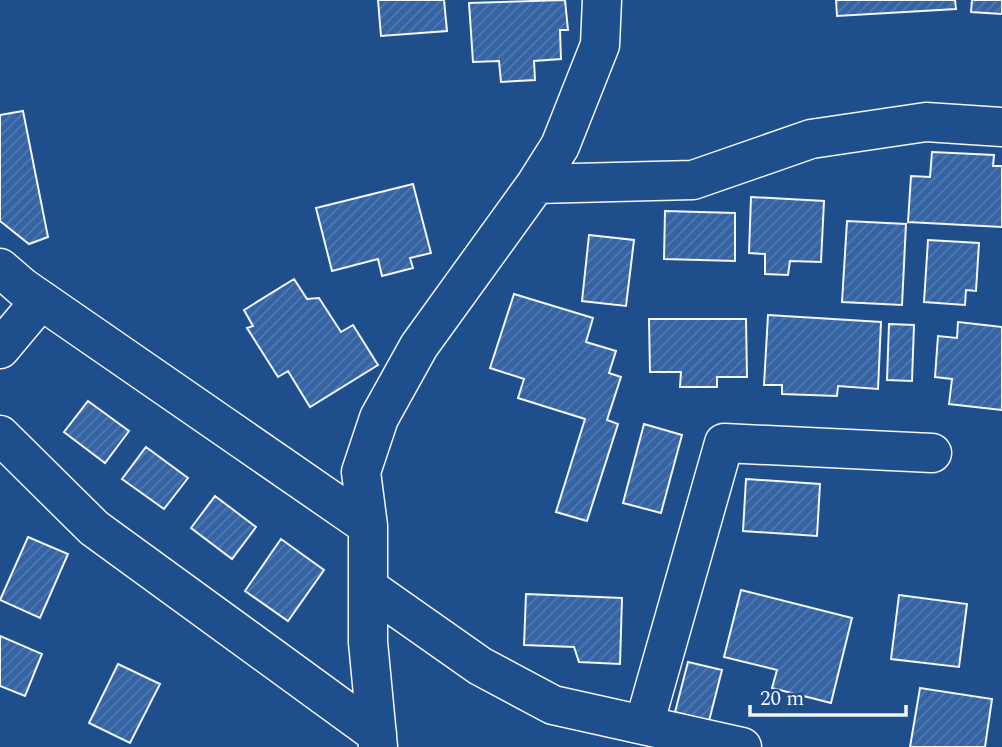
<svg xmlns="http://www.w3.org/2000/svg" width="1002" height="747" font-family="Spectral,serif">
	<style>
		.building { fill: url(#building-hatch); stroke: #f2f6ff; stroke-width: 2 }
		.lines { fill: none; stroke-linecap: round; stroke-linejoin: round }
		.minor-casing { stroke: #f2f6ff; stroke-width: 41 }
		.minor { stroke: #1f4e8c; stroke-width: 38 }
	</style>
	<defs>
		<pattern id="building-hatch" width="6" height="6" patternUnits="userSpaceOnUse" patternTransform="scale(1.75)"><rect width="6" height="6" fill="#3563a3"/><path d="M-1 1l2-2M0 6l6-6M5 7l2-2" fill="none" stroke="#537ab1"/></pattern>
	</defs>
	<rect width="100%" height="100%" fill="#1f4e8c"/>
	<!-- building -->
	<path class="building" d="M 378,0 L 444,0 L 447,31 L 381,36 Z
		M 565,0 L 568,30 L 560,30 L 561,59 L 534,61 L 535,80 L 501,82 L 499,61 L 473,62 L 469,3 Z
		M 836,0 L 955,0 L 956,9 L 837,16 Z
		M 972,0 L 1002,0 L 1002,14 L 971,12 Z
		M 23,111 L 48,237 L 29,244 L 0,221 L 0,115 Z
		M 932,152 L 994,155 L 993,166 L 1002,166 L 1002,227 L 908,222 L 911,176 L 930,177 Z
		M 413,184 L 431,253 L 410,258 L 413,268 L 382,276 L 378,259 L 332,271 L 316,208 Z
		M 751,197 L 824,201 L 821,262 L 790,261 L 788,275 L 765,274 L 765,254 L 749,253 Z
		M 665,211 L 735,213 L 735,261 L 664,259 Z
		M 847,221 L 906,224 L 902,305 L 842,302 Z
		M 589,235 L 634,240 L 626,306 L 582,301 Z
		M 928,240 L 979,243 L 976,291 L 966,290 L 965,305 L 924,302 Z
		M 294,279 L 307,299 L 319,298 L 341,332 L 353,325 L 378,365 L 310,407 L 288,371 L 278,377 L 247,328 L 253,326 L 244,310 Z
		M 514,294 L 593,318 L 586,342 L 616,351 L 609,373 L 621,377 L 607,420 L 618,424 L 587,521 L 556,512 L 585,419 L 518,398 L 524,379 L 490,368 Z
		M 768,315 L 881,322 L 878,389 L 838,386 L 837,396 L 782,394 L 782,385 L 764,385 Z
		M 649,319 L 746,319 L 747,377 L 717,377 L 717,387 L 680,387 L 681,372 L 650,372 Z
		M 958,322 L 1002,327 L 1002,410 L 949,404 L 952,379 L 935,377 L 938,336 L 957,338 Z
		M 889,324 L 914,325 L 912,381 L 887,380 Z
		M 88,401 L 129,431 L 105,463 L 64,432 Z
		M 644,424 L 682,435 L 661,513 L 623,503 Z
		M 146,447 L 188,478 L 164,509 L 122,479 Z
		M 746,479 L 820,484 L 817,536 L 743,531 Z
		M 215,496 L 256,527 L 232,559 L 191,528 Z
		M 28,537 L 68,554 L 40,618 L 0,600 Z
		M 281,539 L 324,570 L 288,621 L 245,591 Z
		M 741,590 L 852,618 L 831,703 L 772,688 L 777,670 L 724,657 Z
		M 526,594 L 622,598 L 620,664 L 579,662 L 574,647 L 524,645 Z
		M 899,595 L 967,604 L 959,667 L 891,659 Z
		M 0,636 L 42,654 L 25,696 L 0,686 Z
		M 688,662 L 722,670 L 709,721 L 675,712 Z
		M 118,664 L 160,684 L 130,743 L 89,723 Z
		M 920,688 L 992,699 L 985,747 L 910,747 Z"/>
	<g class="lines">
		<!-- minor casing -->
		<g class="minor-casing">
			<path id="minor" d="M 536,184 L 693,180 L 811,139 L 926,122 L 1002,127
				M 0,268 L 22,287 L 368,526
				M 0,349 L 41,300
				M 0,435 L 94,528 L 377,734
				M 369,588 L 480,666 L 553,705 L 742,747
				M 644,725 L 724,443 L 932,453
				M 378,747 L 368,642 L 368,526 L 361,472 L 379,418 L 419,346 L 536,184 L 560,146 L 600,45 L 602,0"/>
		</g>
		<!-- minor -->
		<use href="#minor" class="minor"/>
	</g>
	<!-- scale -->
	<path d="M750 705v10h156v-10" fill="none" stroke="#f2f6ff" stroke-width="3.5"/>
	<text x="760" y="705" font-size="21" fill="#f2f6ff" stroke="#1f4e8c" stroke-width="5" paint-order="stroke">20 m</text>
</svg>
